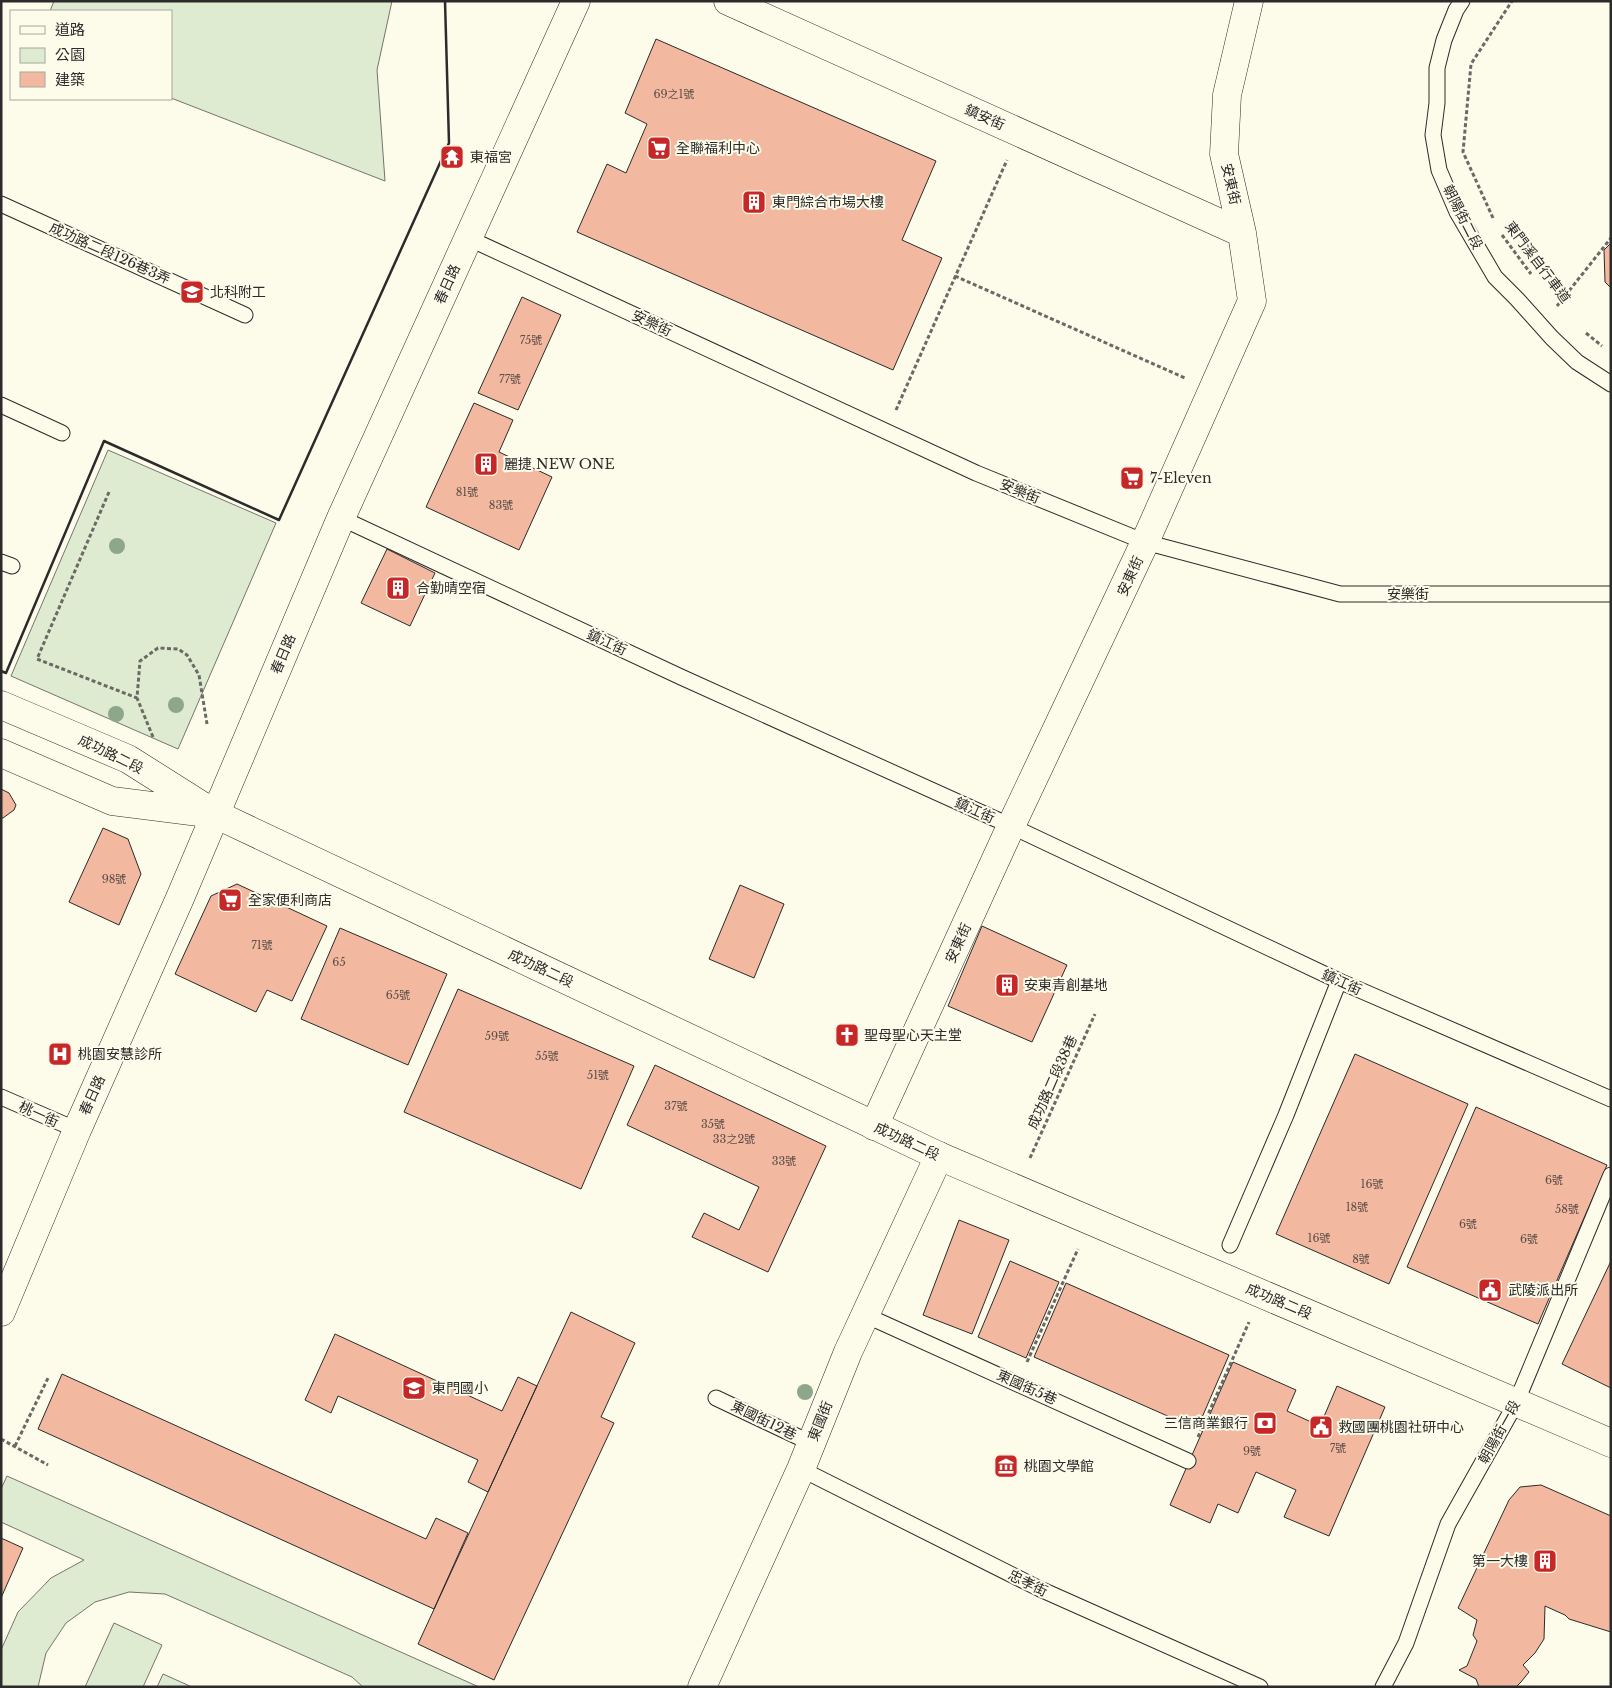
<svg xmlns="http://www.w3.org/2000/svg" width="1612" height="1688" font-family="'Libre Baskerville','Noto Sans TC',serif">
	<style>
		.green { fill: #deebd1; stroke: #74746e }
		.building { fill: #f2b8a0; stroke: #2b2b2b }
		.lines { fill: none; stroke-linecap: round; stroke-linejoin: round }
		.service-casing { stroke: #2b2b2b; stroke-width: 17 }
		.minor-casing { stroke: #2b2b2b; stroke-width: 29 }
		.tertiary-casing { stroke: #2b2b2b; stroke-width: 29 }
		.secondary-casing { stroke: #2b2b2b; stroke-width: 29 }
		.path { stroke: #6a6964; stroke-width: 3; stroke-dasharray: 4 2.5; stroke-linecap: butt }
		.service { stroke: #fdfbea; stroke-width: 15 }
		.minor { stroke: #fdfbea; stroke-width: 28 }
		.tertiary { stroke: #fdfbea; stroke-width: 28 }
		.secondary { stroke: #fdfbea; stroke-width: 28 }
		.wall { stroke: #2b2b2b; stroke-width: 2.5 }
		.tree { fill: #8ea78a }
		.labels { text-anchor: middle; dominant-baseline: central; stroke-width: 4; stroke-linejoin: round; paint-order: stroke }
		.number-label { font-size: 11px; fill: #5d4e48 }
		.street-label { font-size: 14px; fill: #2b2b2b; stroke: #fdfbea }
		.poi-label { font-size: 14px; fill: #2b2b2b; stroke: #fdfbea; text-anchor: start }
	</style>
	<rect width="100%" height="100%" fill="#fdfbea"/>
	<!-- green -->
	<path class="green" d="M 54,1 L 392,1 L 377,70 L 385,181 L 171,98 L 171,11 L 50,11 Z
		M 108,450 L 276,523 L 178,749 L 11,676 Z
		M 7,1476 L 479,1687 L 363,1687 L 352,1677 L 165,1594 L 129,1592 L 95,1602 L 66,1623 L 46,1653 L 38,1687 L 1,1687 L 1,1650 L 18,1612 L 51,1578 L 84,1560 L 1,1522 L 1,1489 Z
		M 114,1623 L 162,1645 L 143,1687 L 85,1687 Z
		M 163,1674 L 192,1687 L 157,1687 Z"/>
	<!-- building -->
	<path class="building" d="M 656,39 L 936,161 L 902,240 L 942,258 L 893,370 L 577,232 L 607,164 L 626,173 L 647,124 L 625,113 Z
		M 1611,243 L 1611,288 L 1605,282 L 1604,250 Z
		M 522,297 L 561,315 L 518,410 L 478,393 Z
		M 474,403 L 513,420 L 499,452 L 552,477 L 519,550 L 426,507 Z
		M 387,549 L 435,573 L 410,626 L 361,603 Z
		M 1,789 L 9,793 L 16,805 L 14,810 L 3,818 L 1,818 Z
		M 103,828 L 128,839 L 141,874 L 119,925 L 69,902 Z
		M 237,884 L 327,926 L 292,1001 L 267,990 L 256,1012 L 175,974 L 211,896 Z
		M 740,885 L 784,904 L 754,978 L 709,959 Z
		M 982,926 L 1067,965 L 1032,1042 L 948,1006 Z
		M 340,928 L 447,974 L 408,1065 L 301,1019 Z
		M 458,989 L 634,1066 L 581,1189 L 404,1112 Z
		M 1355,1054 L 1468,1104 L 1389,1284 L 1276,1234 Z
		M 655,1065 L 826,1146 L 768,1272 L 692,1237 L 704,1213 L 739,1230 L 759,1187 L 627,1125 Z
		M 1476,1107 L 1607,1165 L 1538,1324 L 1407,1267 Z
		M 959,1220 L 1009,1240 L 972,1334 L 923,1315 Z
		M 1010,1261 L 1059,1282 L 1026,1358 L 978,1337 Z
		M 1611,1261 L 1611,1388 L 1562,1364 Z
		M 1066,1283 L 1229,1355 L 1197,1429 L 1034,1357 Z
		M 571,1312 L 635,1343 L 601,1417 L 614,1423 L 494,1680 L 418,1644 Z
		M 335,1334 L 502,1411 L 518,1377 L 537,1386 L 488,1492 L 468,1482 L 478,1460 L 338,1396 L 331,1413 L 305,1400 Z
		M 1233,1362 L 1296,1390 L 1287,1411 L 1320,1426 L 1337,1386 L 1385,1407 L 1329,1536 L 1284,1517 L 1296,1490 L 1256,1472 L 1238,1513 L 1218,1504 L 1210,1523 L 1170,1505 Z
		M 62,1374 L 426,1539 L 436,1518 L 468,1533 L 434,1609 L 38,1429 Z
		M 1541,1485 L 1611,1516 L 1611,1632 L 1569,1619 L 1565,1615 L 1545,1606 L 1544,1639 L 1535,1653 L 1523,1665 L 1529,1672 L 1521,1682 L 1516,1687 L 1479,1687 L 1476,1679 L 1459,1670 L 1467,1666 L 1477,1641 L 1473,1635 L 1477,1620 L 1458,1608 L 1509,1500 L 1520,1487 Z
		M 1,1538 L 23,1548 L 1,1598 Z"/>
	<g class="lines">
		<!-- service casing -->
		<g class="service-casing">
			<path id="service" d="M 1462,1 L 1456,10 L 1444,40 L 1437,68 L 1437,103 L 1433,135 L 1439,170 L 1457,212 L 1495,277 L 1517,299 L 1552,338 L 1577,362 L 1611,384
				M 1,204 L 245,315
				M 468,238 L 976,473 L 1145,542 L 1340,594 L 1611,594
				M 1,405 L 62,433
				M 341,518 L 681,677 L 1011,826 L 1339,981 L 1611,1099
				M 1,562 L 12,566
				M 1,1097 L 77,1130
				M 1230,1245 L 1286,1115 L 1339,981
				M 865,1315 L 1188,1461
				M 716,1398 L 811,1443
				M 801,1469 L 1040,1589 L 1260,1687
				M 1383,1687 L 1406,1643 L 1448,1524 L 1516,1403 L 1611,1175"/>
		</g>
		<!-- minor casing -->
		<g class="minor-casing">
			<path id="minor" d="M 728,1 L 1242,233
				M 874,1126 L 1011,826 L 1145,542 L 1252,301 L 1242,233 L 1224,154 L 1227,95 L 1249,1
				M 702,1687 L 801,1469 L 848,1352 L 939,1156"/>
		</g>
		<!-- tertiary casing -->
		<g class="tertiary-casing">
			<path id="tertiary" d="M 1,705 L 128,759 L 215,814 L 939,1156 L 1611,1443
				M 1,753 L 112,801 L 207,813"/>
		</g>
		<!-- secondary casing -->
		<g class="secondary-casing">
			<path id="secondary" d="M 1,1312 L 77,1130 L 180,898 L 341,518 L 576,1"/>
		</g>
		<!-- path -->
		<path class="path" d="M 1493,218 L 1463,152 L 1471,64 L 1512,1
			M 1502,235 L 1531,274
			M 955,276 L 1185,378
			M 1557,306 L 1611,238
			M 1586,333 L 1602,346
			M 896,410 L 1007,160
			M 109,492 L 37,659 L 137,698
			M 153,737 L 137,698 L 140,661 L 158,648 L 178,649 L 187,655 L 199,675 L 207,724
			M 1030,1158 L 1095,1014
			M 1027,1362 L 1078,1249
			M 1198,1437 L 1249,1322
			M 1,1439 L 48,1465
			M 15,1446 L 49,1376"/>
		<!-- service -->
		<use href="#service" class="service"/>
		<!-- minor -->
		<use href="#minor" class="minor"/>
		<!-- tertiary -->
		<use href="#tertiary" class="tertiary"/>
		<!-- secondary -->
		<use href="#secondary" class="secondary"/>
		<!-- wall -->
		<path class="wall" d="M 1,671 L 6,673 L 104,441 L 279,520 L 449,143 L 445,1"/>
	</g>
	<!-- trees -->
	<g class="tree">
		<circle cx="117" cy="546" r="8"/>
		<circle cx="176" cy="705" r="8"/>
		<circle cx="116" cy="714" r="8"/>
		<circle cx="805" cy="1392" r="8"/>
	</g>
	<!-- icons -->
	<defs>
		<g id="supermarket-square" transform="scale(1.25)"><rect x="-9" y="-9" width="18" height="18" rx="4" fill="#c62828" stroke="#fdfbea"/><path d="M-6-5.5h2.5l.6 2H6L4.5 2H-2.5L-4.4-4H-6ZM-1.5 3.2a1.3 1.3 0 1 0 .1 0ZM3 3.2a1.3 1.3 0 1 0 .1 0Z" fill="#fff"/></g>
		<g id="temple-square" transform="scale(1.25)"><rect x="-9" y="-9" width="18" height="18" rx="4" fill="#c62828" stroke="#fdfbea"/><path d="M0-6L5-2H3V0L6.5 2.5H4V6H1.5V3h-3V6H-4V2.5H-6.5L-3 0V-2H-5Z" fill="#fff"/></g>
		<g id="building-square" transform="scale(1.25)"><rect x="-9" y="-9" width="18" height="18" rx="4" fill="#c62828" stroke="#fdfbea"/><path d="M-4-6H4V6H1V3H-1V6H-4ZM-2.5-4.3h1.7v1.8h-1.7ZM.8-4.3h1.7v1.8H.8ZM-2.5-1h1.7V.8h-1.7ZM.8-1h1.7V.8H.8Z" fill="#fff"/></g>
		<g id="school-square" transform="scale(1.25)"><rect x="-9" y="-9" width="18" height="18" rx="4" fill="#c62828" stroke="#fdfbea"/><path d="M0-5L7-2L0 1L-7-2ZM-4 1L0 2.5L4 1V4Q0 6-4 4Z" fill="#fff"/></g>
		<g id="church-square" transform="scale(1.25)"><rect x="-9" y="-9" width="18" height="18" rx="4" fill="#c62828" stroke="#fdfbea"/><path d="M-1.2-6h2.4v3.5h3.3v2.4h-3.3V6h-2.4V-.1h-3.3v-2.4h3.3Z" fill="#fff"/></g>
		<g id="hospital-square" transform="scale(1.25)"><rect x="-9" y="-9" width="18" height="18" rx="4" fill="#c62828" stroke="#fdfbea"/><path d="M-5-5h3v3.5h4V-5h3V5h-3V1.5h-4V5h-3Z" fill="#fff"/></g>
		<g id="civic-square" transform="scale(1.25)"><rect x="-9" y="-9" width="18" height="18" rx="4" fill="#c62828" stroke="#fdfbea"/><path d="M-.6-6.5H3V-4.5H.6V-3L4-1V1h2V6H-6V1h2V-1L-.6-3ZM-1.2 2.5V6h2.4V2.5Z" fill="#fff"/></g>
		<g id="bank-square" transform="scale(1.25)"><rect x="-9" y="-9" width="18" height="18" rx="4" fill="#c62828" stroke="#fdfbea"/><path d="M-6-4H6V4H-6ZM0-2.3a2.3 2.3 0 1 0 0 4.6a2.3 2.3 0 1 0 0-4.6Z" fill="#fff"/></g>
		<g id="museum-square" transform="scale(1.25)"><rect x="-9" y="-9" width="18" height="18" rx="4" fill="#c62828" stroke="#fdfbea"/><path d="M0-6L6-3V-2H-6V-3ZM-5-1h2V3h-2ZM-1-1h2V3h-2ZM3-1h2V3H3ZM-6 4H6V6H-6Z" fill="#fff"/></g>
	</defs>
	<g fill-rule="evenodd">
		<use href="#supermarket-square" x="659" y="148"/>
		<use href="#temple-square" x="452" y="157"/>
		<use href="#building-square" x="754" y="202"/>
		<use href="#school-square" x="192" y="292"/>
		<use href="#building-square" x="486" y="464"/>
		<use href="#supermarket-square" x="1132" y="478"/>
		<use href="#building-square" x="398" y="588"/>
		<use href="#supermarket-square" x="230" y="900"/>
		<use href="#building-square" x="1007" y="985"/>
		<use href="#church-square" x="847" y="1035"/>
		<use href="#hospital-square" x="60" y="1054"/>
		<use href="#civic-square" x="1490" y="1290"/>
		<use href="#school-square" x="414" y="1388"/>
		<use href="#bank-square" x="1265" y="1423"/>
		<use href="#civic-square" x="1321" y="1427"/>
		<use href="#museum-square" x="1006" y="1466"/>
		<use href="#building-square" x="1545" y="1561"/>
	</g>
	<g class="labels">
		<!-- number labels -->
		<g class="number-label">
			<text x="674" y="94">69之1號</text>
			<text x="531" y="340">75號</text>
			<text x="510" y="379">77號</text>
			<text x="467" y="492">81號</text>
			<text x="501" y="505">83號</text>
			<text x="114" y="879">98號</text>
			<text x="262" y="945">71號</text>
			<text x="339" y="962">65</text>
			<text x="398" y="995">65號</text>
			<text x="497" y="1036">59號</text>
			<text x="547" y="1056">55號</text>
			<text x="598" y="1075">51號</text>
			<text x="676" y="1106">37號</text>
			<text x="713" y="1124">35號</text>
			<text x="734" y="1139">33之2號</text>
			<text x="784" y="1161">33號</text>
			<text x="1554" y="1180">6號</text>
			<text x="1372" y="1184">16號</text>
			<text x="1357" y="1207">18號</text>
			<text x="1567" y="1209">58號</text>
			<text x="1468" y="1224">6號</text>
			<text x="1319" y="1238">16號</text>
			<text x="1529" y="1239">6號</text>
			<text x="1361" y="1259">8號</text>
			<text x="1338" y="1448">7號</text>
			<text x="1252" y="1451">9號</text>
		</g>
		<!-- street labels -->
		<g class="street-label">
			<text transform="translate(985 117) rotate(24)">鎮安街</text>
			<text transform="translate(1231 184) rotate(77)">安東街</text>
			<text transform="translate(1463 217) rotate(63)">朝陽街二段</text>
			<text transform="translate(110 253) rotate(24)">成功路二段126巷3弄</text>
			<text transform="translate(1538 262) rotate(53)">東門溪自行車道</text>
			<text transform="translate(447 284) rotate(-66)">春日路</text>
			<text transform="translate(652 323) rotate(25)">安樂街</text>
			<text transform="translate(1020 491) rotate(22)">安樂街</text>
			<text transform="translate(1130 576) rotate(-65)">安東街</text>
			<text x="1408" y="594">安樂街</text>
			<text transform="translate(607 642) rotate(25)">鎮江街</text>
			<text transform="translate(283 654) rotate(-67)">春日路</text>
			<text transform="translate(111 754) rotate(26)">成功路二段</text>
			<text transform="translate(975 810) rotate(24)">鎮江街</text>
			<text transform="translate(958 943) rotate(-65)">安東街</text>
			<text transform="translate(541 968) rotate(25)">成功路二段</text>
			<text transform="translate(1342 982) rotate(24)">鎮江街</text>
			<text transform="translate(1052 1082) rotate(-66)">成功路二段38巷</text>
			<text transform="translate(92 1095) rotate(-66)">春日路</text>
			<text transform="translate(39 1114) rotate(24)">桃一街</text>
			<text transform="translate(907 1141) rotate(25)">成功路二段</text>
			<text transform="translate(1279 1301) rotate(23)">成功路二段</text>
			<text transform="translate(1027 1387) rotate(24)">東國街5巷</text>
			<text transform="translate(764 1420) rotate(26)">東國街12巷</text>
			<text transform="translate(820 1421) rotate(-68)">東國街</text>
			<text transform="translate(1499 1432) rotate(-61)">朝陽街一段</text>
			<text transform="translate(1028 1583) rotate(26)">忠孝街</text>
		</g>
		<!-- poi labels -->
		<g class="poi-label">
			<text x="676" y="148">全聯福利中心</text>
			<text x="470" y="157">東福宮</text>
			<text x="772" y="202">東門綜合市場大樓</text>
			<text x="210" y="292">北科附工</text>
			<text x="504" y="464">麗捷 NEW ONE</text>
			<text x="1150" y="478">7-Eleven</text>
			<text x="416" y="588">合勤晴空宿</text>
			<text x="248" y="900">全家便利商店</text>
			<text x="1024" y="985">安東青創基地</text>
			<text x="864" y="1035">聖母聖心天主堂</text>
			<text x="78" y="1054">桃園安慧診所</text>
			<text x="1508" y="1290">武陵派出所</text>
			<text x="432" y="1388">東門國小</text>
			<text x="1248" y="1423" text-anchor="end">三信商業銀行</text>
			<text x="1338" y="1427">救國團桃園社研中心</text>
			<text x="1024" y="1466">桃園文學館</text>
			<text x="1528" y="1561" text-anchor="end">第一大樓</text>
		</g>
	</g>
	<!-- border -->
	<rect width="1612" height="1688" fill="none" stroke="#2b2b2b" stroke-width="5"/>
	<!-- legend -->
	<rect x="10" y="10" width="162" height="90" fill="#fdfbea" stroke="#a9a89e"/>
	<rect x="20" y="26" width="25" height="8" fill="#fdfbea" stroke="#a9a89e"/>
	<text x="55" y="35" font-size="15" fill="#2b2b2b">道路</text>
	<rect x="20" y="48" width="25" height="15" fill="#deebd1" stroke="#a9a89e"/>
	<text x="55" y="60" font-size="15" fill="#2b2b2b">公園</text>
	<rect x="20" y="72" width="25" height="15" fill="#f2b8a0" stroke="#a9a89e"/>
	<text x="55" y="85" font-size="15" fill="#2b2b2b">建築</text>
</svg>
